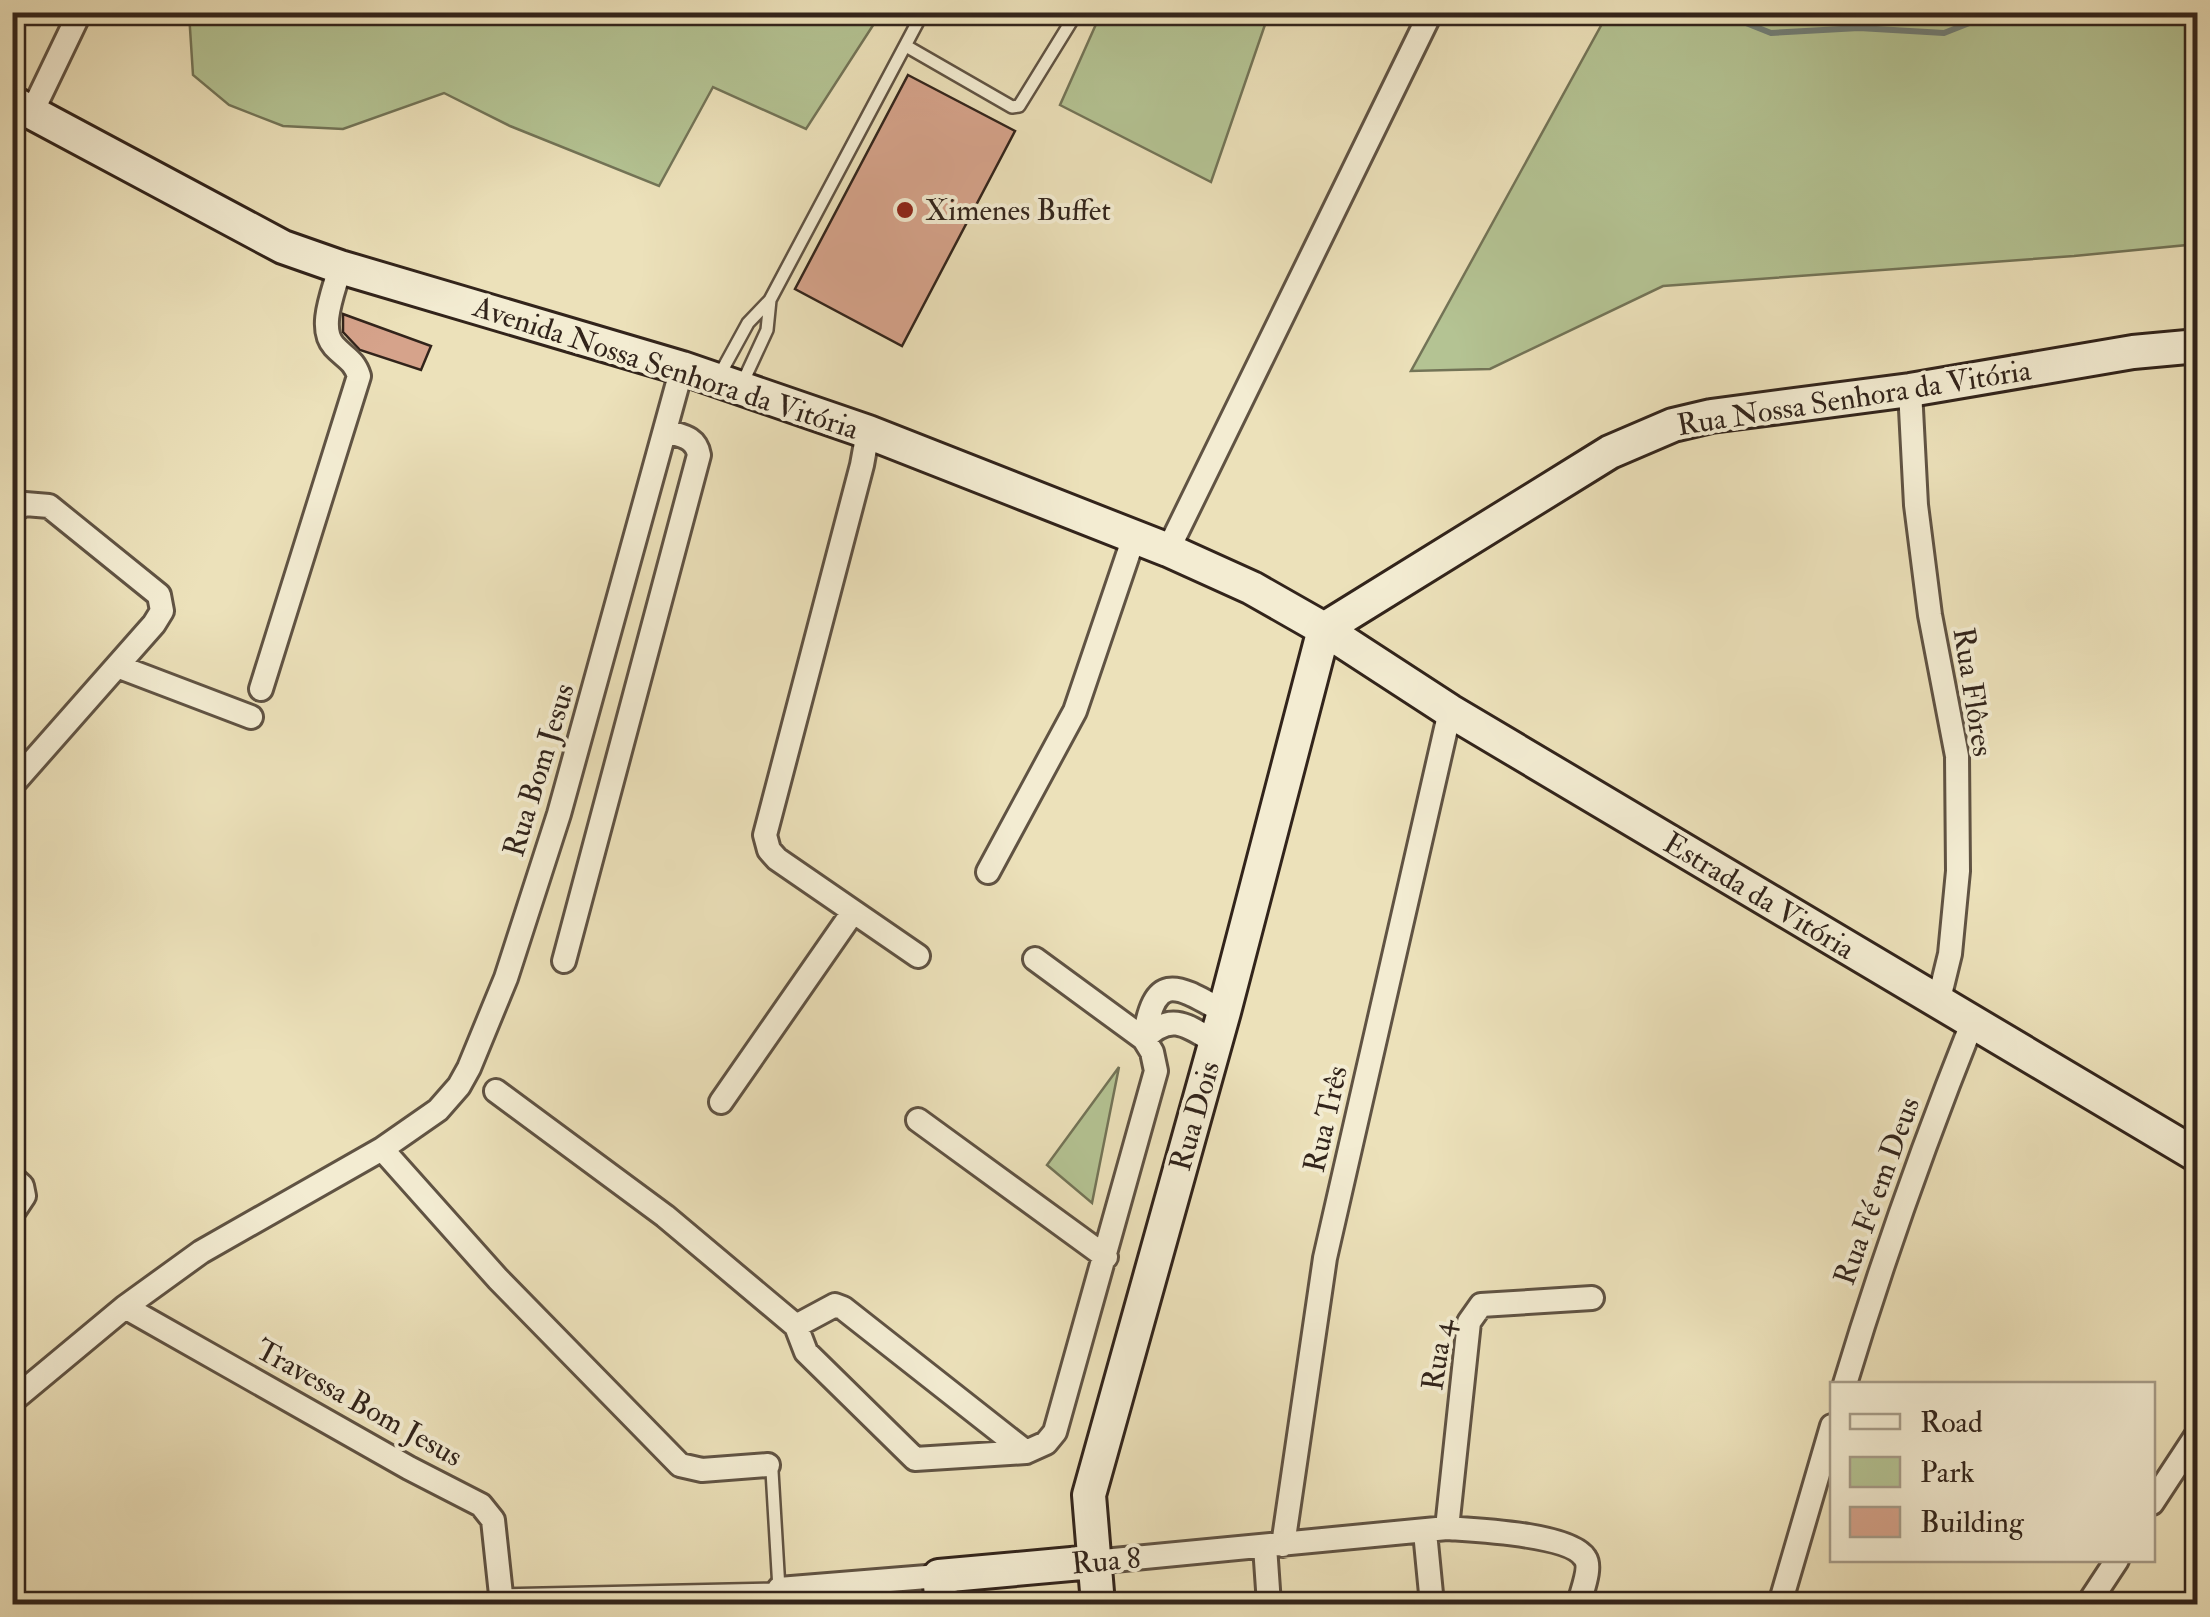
<svg xmlns="http://www.w3.org/2000/svg" width="2210" height="1617" font-family="'IM FELL Double Pica',serif">
	<style>
		.green { fill: #b4c393; stroke: #737457; stroke-width: 2.5 }
		.lines { fill: none; stroke-linecap: round; stroke-linejoin: round }
		.stream { stroke: #717f79; stroke-width: 6 }
		.building { fill: #d6a38b; stroke: #32241b; stroke-width: 2.5 }
		.lane-casing { stroke: #605343; stroke-width: 16 }
		.street-casing { stroke: #605343; stroke-width: 28 }
		.secondary-casing { stroke: #32241b; stroke-width: 38 }
		.lane { stroke: #f3ecd2; stroke-width: 11 }
		.street { stroke: #f3ecd2; stroke-width: 22 }
		.secondary { stroke: #f3ecd2; stroke-width: 32 }
		.poi-dot { fill: #8f2418; stroke: #f3ecd2; stroke-width: 4 }
		.labels { text-anchor: middle; dominant-baseline: central; stroke-width: 8; stroke-linejoin: round; paint-order: stroke }
		.poi-label { font-size: 30px; fill: #32241b; stroke: #f3ecd2; text-anchor: start }
		.street-label { font-size: 30px; fill: #32241b; stroke: #f3ecd2 }
	</style>
	<rect width="100%" height="100%" fill="#ece1ba"/>
	<filter id="stains"><feTurbulence type="fractalNoise" baseFrequency=".002" numOctaves="4"/><feColorMatrix values="0 0 0 0 .2 0 0 0 0 .09 0 0 0 0 .02 0 0 0 .5 -.17"/></filter>
	<radialGradient id="worn" r=".72"><stop offset=".6" stop-color="#630" stop-opacity="0"/><stop offset="1" stop-color="#630" stop-opacity=".3"/></radialGradient>
	<!-- green -->
	<path class="green" d="M 189,13 L 189,12 L 881,13 L 806,129 L 713,87 L 659,186 L 510,126 L 444,93 L 343,129 L 283,126 L 229,105 L 193,75 Z
		M 1101,13 L 1269,13 L 1211,182 L 1060,105 Z
		M 1608,13 L 2197,13 L 2197,244 L 2074,256 L 1663,286 L 1490,369 L 1411,371 Z
		M 1119,1067 L 1092,1203 L 1047,1165 Z"/>
	<g class="lines">
		<!-- stream -->
		<path class="stream" d="M 1736,12 L 1741,21 L 1771,33 L 1859,28 L 1944,33 L 1977,20 L 1981,12"/>
	</g>
	<!-- building -->
	<path class="building" d="M 908,75 L 1015,131 L 902,346 L 795,289 Z
		M 343,314 L 431,346 L 421,370 L 360,350 L 343,332 Z"/>
	<g class="lines">
		<!-- lane casing -->
		<g class="lane-casing">
			<path id="lane" d="M 906,46 L 1012,107 L 1019,106 L 1077,12
				M 770,300 L 923,12
				M 719,376 L 748,323 L 770,300 L 767,330 L 742,384
				M 501,1595 L 779,1589 L 772,1471 L 768,1465"/>
		</g>
		<!-- street casing -->
		<g class="street-casing">
			<path id="street" d="M 32,112 L 80,12
				M 1910,390 L 1916,505 L 1930,615 L 1957,756 L 1958,871 L 1950,954 L 1938,1003
				M 868,432 L 862,465 L 765,835 L 769,850 L 777,859 L 918,956
				M 12,511 L 25,504 L 49,506 L 159,595 L 162,611 L 154,624 L 12,785
				M 1168,550 L 1431,12
				M 117,666 L 251,717
				M 261,689 L 359,376 C 354,360 345,358 334,346 C 317,327 335,289 340,267
				M 988,872 L 1075,711 L 1134,537
				M 564,961 L 699,455 C 696,437 682,436 666,431
				M 1144,1039 C 1155,970 1176,985 1224,1012
				M 1144,1039 C 1171,1011 1188,1026 1216,1043
				M 496,1091 L 665,1216 L 796,1326
				M 721,1102 L 853,912
				M 918,1120 L 1106,1257
				M 382,1149 L 498,1279 L 680,1465 L 702,1470 L 768,1465
				M 12,1177 L 22,1186 L 24,1196 L 12,1214
				M 125,1307 L 409,1468 L 481,1505 L 493,1520 L 502,1604
				M 1845,1384 C 1882,1261 1925,1141 1973,1021
				M 12,1401 L 125,1307 L 201,1252 L 382,1149 L 438,1110 L 459,1086 L 469,1068 L 506,978 L 559,814 L 682,368
				M 1026,1452 L 843,1308 L 835,1305 L 796,1326 L 806,1352 L 915,1459 L 1026,1452 L 1046,1443 L 1055,1432 L 1156,1071 L 1152,1052 L 1144,1039 L 1035,959
				M 2152,1503 L 2198,1433
				M 1447,1528 L 1469,1322 L 1481,1305 L 1592,1298
				M 1425,1532 L 1432,1604
				M 1283,1545 L 1325,1258 L 1450,711
				M 1265,1546 L 1269,1604
				M 1093,1562 L 1447,1528 C 1474,1530 1570,1534 1585,1558 C 1592,1568 1581,1593 1579,1604
				M 781,1604 L 779,1589 L 939,1576
				M 1780,1604 L 1832,1426
				M 2088,1604 L 2117,1560"/>
		</g>
		<!-- secondary casing -->
		<g class="secondary-casing">
			<path id="secondary" d="M 12,102 L 283,247 L 340,267 L 682,368 L 868,432 L 1168,550 L 1252,588 L 1324,629 L 1450,711 L 2198,1156
				M 1324,629 L 1610,452 L 1673,425 L 1711,416 L 1910,390 L 2133,352 L 2198,346
				M 942,1604 L 939,1576 L 1093,1562
				M 1098,1604 L 1089,1495 L 1224,1012 L 1324,629"/>
		</g>
		<!-- lane -->
		<use href="#lane" class="lane"/>
		<!-- street -->
		<use href="#street" class="street"/>
		<!-- secondary -->
		<use href="#secondary" class="secondary"/>
	</g>
	<!-- markers -->
	<circle class="poi-dot" cx="905" cy="210" r="10"/>
	<g class="labels">
		<!-- poi labels -->
		<g class="poi-label">
			<text x="925" y="210">Ximenes Buffet</text>
		</g>
		<!-- street labels -->
		<g class="street-label">
			<text transform="translate(666 368) rotate(18)">Avenida Nossa Senhora da Vitória</text>
			<text transform="translate(1854 398) rotate(-9)">Rua Nossa Senhora da Vitória</text>
			<text transform="translate(1973 692) rotate(81)">Rua Flôres</text>
			<text transform="translate(539 770) rotate(-73)">Rua Bom Jesus</text>
			<text transform="translate(1759 896) rotate(31)">Estrada da Vitória</text>
			<text transform="translate(1195 1116) rotate(-74)">Rua Dois</text>
			<text transform="translate(1326 1119) rotate(-77)">Rua Três</text>
			<text transform="translate(1877 1191) rotate(-70)">Rua Fé em Deus</text>
			<text transform="translate(1438 1355) rotate(-81)">Rua 4</text>
			<text transform="translate(359 1403) rotate(29)">Travessa Bom Jesus</text>
			<text transform="translate(1106 1561) rotate(-5)">Rua 8</text>
		</g>
	</g>
	<!-- margin -->
	<rect width="2210" height="1617" fill="none" stroke="#ece1ba" stroke-width="50"/>
	<rect x="15" y="15" width="2180" height="1587" fill="none" stroke="#32241b" stroke-width="5"/>
	<rect x="25" y="25" width="2160" height="1567" fill="none" stroke="#32241b" stroke-width="2.5"/>
	<!-- legend -->
	<rect x="1830" y="1382" width="325" height="180" fill="#f3ecd2" stroke="#a69c89" stroke-width="2.5"/>
	<rect x="1850" y="1414" width="50" height="15" fill="#f3ecd2" stroke="#a69c89" stroke-width="2.5"/>
	<text x="1920" y="1432" font-size="30" fill="#32241b">Road</text>
	<rect x="1850" y="1457" width="50" height="30" fill="#b4c393" stroke="#a69c89" stroke-width="2.5"/>
	<text x="1920" y="1482" font-size="30" fill="#32241b">Park</text>
	<rect x="1850" y="1507" width="50" height="30" fill="#d6a38b" stroke="#a69c89" stroke-width="2.5"/>
	<text x="1920" y="1532" font-size="30" fill="#32241b">Building</text>
	<rect width="100%" height="100%" filter="url(#stains)"/>
	<rect width="100%" height="100%" fill="url(#worn)"/>
</svg>
